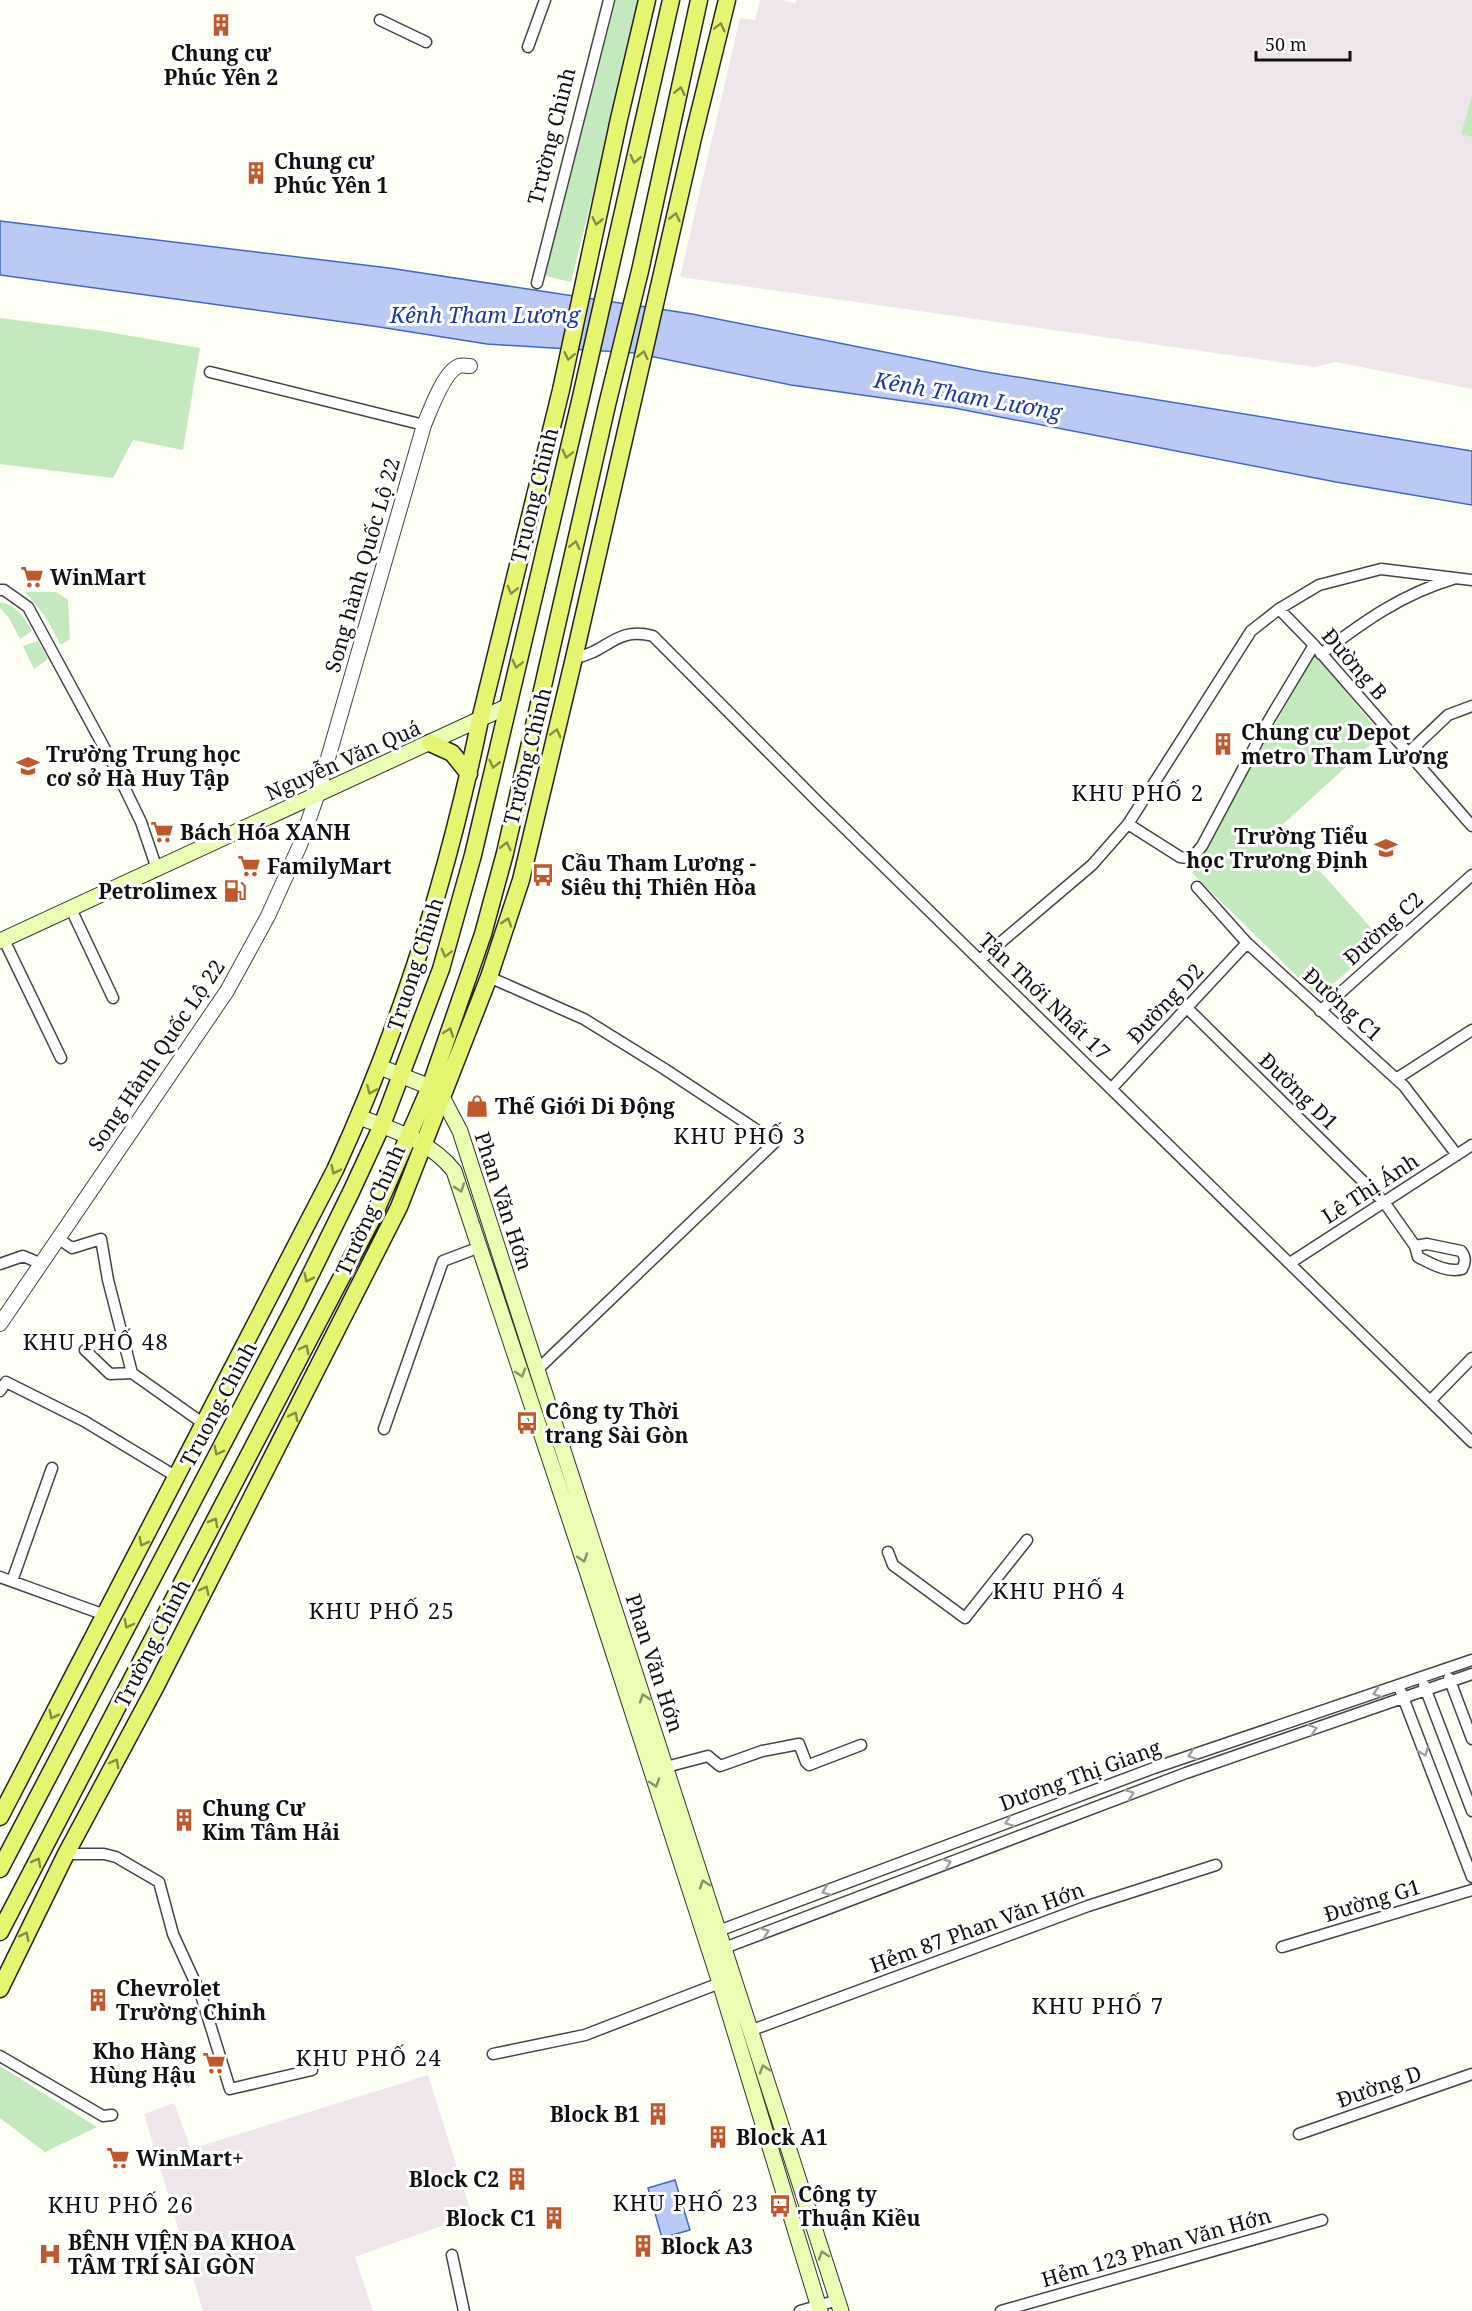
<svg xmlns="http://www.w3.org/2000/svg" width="1472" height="2311" font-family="'Noto Serif',serif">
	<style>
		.industrial { fill: #efe6ec }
		.green { fill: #c5e9be }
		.water { fill: #bbcaf5; stroke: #4365ca; stroke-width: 1.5 }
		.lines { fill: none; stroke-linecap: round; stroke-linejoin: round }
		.minor-casing { stroke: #444; stroke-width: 13 }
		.tertiary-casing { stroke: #444; stroke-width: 16 }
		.secondary-casing { stroke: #333; stroke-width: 17 }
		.primary-casing { stroke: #222; stroke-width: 19 }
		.minor { stroke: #fff; stroke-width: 10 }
		.tertiary { stroke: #fff; stroke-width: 14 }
		.secondary { stroke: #eafdb2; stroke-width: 15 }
		.primary { stroke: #e6f56f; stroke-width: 16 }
		.oneway { stroke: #868e45 }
		.oneway2 { stroke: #88936a }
		.oneway3 { stroke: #a0a0a0 }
		.labels { text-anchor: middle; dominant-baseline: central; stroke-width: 6; stroke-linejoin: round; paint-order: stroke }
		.poi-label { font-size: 21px; font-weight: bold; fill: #111; stroke: #fff; text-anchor: start }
		.street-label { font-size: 21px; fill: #111; stroke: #fff }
		.water-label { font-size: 22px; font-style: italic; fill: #1b37a1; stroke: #fff }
		.neighbourhood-label { font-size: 22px; letter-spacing: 1.5px; fill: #111; stroke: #fff }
	</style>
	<rect width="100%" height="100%" fill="#fdfff5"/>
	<!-- industrial -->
	<path class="industrial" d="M 760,0 L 783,0 L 795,4 L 796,0 L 1472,0 L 1472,389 L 1336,362 L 1314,367 L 680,277 L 740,18 L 755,20 Z
		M 428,2075 L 472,2215 L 355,2257 L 373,2311 L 203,2311 L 144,2114 L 174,2103 L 191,2149 Z"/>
	<!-- green -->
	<path class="green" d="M 616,0 L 641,0 L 571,282 L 545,276 Z
		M 1472,96 L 1472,137 L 1461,134 Z
		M 0,318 L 102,331 L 200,348 L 183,450 L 133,440 L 113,478 L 0,464 Z
		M 25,592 L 56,592 L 68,600 L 70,639 L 61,645 L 45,616 Z
		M 0,602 C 17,605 24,617 32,631 L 20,639 L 9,618 L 0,608 Z
		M 38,641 L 48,659 L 34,669 L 23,646 Z
		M 1315,653 L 1381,735 L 1280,827 L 1383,941 L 1318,997 L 1192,873 Z
		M 0,2066 L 97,2127 L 45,2152 L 0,2118 Z"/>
	<!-- water -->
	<path class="water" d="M 0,221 L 389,268 L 692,314 L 980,371 L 1472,451 L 1472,505 L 1336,482 L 954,408 L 791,385 L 635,353 L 487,344 L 373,326 L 0,275 Z
		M 675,2180 L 690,2230 L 662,2238 L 648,2188 Z"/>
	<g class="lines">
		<!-- minor casing -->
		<g class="minor-casing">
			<path id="minor" d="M 380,20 L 426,42
				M 528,47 L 545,0
				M 537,283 L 609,0
				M 210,372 L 424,425
				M 0,590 L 4,590 L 28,607 L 112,762 L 141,822 L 157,869
				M 1279,609 L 1314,645 L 1472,826
				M 1321,654 C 1363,622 1402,594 1453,579
				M 574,658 C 609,652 615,626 653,636 L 820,804 L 1472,1442
				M 1408,753 L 1448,715 L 1472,706
				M 1128,824 L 1180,857 C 1191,860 1195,855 1202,846 L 1269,720 L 1314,645
				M 1197,887 L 1247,943 L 1404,1086 L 1457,1155
				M 71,909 L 113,998
				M 4,940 L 61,1058
				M 980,960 L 1092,865 L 1128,824 L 1251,631 L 1279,609 L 1319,585 L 1381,569 L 1472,580
				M 489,977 L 584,1019 L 663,1068 L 775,1142 L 537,1370
				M 1187,1008 L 1384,1202 L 1415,1246 L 1418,1257 C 1432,1264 1447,1273 1462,1269 C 1466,1262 1466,1257 1461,1251 L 1427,1244 L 1415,1246
				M 1320,1011 L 1472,875
				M 1396,1079 L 1472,1030
				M 1111,1089 L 1247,943
				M 59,1239 L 72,1248 L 101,1239 L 108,1280 L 132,1373
				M 1290,1263 L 1472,1145
				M 0,1264 L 23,1256 L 42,1264
				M 85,1350 L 110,1374 L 132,1373 L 204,1424
				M 0,1391 L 6,1382 L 84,1421 L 177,1477
				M 1430,1401 L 1472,1358
				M 384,1429 L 443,1261 L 480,1247
				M 888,1552 L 893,1565 L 965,1618 L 1027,1540
				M 0,1577 L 105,1615
				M 12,1581 L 52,1468
				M 1449,1678 L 1472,1739
				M 1424,1685 L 1472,1811
				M 1401,1692 L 1472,1877
				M 666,1767 L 708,1756 L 720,1766 L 762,1751 L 799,1744 L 806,1762 L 809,1765 L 861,1745
				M 66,1854 L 104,1854 L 116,1857 L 159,1882 L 173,1934 L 201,1995 L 230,2089 L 312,2070
				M 713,1933 L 1154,1768 L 1472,1660
				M 1282,1947 L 1472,1890
				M 719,1950 L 1186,1773 L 1472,1674
				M 752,2030 L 1088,1906 L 1216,1865
				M 493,2054 L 585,2035 L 720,1983
				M 0,2056 L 103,2116 L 112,2115
				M 1299,2134 L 1472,2074
				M 452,2255 L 464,2311
				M 800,2311 L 838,2300
				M 1001,2311 L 1322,2220"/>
		</g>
		<!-- tertiary casing -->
		<g class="tertiary-casing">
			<path id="tertiary" d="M 0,1324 L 227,991 L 268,916 L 300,845 L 318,793 L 424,425 C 430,411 444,371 459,366 C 463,365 466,366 470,366"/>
		</g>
		<!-- secondary casing -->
		<g class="secondary-casing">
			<path id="secondary" d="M 0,941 L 506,707
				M 380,1067 L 430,1087 L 442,1097 L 460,1131 L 841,2311
				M 359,1117 C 393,1130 431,1141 454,1171 L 589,1577 L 720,1983 L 820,2311"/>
		</g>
		<!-- primary casing -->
		<g class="primary-casing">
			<path id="primary" d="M 430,743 L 452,753 L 469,774
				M 0,1817 L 335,1170 C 401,1026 448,875 480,720 L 561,390 L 619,119 L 647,0
				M 0,1869 L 296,1304 L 351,1192 L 382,1125 L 441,969 L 473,855 L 581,397 L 671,0
				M 0,1932 L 374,1215 L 430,1087 L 483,934 L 505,853 L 607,405 L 640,271 L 699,0
				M 0,1989 L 66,1854 L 156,1686 L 399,1207 L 489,977 L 521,880 L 574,658 L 693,138 L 727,0"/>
		</g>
		<!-- minor -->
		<use href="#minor" class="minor"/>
		<!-- tertiary -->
		<use href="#tertiary" class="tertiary"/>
		<!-- secondary -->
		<use href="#secondary" class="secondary"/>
		<!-- primary -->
		<use href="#primary" class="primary"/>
	</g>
	<!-- one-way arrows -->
	<defs><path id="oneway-chevron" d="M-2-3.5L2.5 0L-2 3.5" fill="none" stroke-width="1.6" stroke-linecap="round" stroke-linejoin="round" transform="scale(1.5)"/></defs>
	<g class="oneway">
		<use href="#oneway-chevron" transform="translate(720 27) rotate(-76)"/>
		<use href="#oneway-chevron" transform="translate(680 91) rotate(-78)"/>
		<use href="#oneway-chevron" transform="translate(635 159) rotate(103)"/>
		<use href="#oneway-chevron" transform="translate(675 217) rotate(-77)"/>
		<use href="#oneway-chevron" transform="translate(597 221) rotate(102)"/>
		<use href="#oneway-chevron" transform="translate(643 355) rotate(-77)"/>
		<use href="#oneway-chevron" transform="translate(569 356) rotate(102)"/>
		<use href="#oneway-chevron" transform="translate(567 454) rotate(104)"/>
		<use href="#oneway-chevron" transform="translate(575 545) rotate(-77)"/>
		<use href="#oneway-chevron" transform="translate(512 590) rotate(104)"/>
		<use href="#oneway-chevron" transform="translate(517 664) rotate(104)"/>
		<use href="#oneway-chevron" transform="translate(556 733) rotate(-76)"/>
		<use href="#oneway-chevron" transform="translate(494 764) rotate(103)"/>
		<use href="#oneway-chevron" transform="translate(506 846) rotate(-77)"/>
		<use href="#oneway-chevron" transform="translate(507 922) rotate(-72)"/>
		<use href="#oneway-chevron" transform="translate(446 953) rotate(105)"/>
		<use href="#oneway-chevron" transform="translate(449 1032) rotate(-70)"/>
		<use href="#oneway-chevron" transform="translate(371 1090) rotate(113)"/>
		<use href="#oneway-chevron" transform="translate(335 1170) rotate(116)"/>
		<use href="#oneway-chevron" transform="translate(308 1278) rotate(116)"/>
		<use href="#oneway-chevron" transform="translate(305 1349) rotate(-62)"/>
		<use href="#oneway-chevron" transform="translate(294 1416) rotate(-63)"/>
		<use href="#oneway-chevron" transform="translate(218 1451) rotate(118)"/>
		<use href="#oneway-chevron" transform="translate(214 1522) rotate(-62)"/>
		<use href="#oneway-chevron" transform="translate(143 1542) rotate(118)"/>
		<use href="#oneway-chevron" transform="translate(205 1590) rotate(-63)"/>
		<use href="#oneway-chevron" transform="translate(128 1624) rotate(118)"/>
		<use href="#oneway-chevron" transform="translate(53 1715) rotate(117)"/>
		<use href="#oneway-chevron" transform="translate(115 1763) rotate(-62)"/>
		<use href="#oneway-chevron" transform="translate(37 1862) rotate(-62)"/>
		<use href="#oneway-chevron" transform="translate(25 1936) rotate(-63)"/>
	</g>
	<g class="oneway2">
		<use href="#oneway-chevron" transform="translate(460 1188) rotate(71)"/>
		<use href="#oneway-chevron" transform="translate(521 1373) rotate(72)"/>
		<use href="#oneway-chevron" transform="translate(583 1558) rotate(72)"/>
		<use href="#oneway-chevron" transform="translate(644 1698) rotate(-108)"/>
		<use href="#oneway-chevron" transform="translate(655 1783) rotate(72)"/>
		<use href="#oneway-chevron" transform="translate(704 1884) rotate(-108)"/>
		<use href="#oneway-chevron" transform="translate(764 2069) rotate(-108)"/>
		<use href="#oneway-chevron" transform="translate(823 2255) rotate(-108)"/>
	</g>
	<g class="oneway3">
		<use href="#oneway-chevron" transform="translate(1377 1693) rotate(161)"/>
		<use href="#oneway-chevron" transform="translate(1313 1729) rotate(-19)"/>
		<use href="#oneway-chevron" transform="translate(1424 1752) rotate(69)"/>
		<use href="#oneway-chevron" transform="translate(1192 1755) rotate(161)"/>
		<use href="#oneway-chevron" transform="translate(1130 1794) rotate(-21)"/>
		<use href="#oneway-chevron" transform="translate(1009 1822) rotate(159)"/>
		<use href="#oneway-chevron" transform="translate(947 1863) rotate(-21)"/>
		<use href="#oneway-chevron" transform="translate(826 1891) rotate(159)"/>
		<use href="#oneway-chevron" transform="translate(765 1932) rotate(-21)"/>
	</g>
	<!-- icons -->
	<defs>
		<g id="building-bare" transform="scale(1.8)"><path d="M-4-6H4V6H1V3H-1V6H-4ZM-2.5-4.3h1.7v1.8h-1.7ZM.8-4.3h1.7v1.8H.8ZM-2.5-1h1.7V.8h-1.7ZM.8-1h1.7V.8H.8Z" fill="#bf582b" stroke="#fff" stroke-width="2.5" paint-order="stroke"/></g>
		<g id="supermarket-bare" transform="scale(1.8)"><path d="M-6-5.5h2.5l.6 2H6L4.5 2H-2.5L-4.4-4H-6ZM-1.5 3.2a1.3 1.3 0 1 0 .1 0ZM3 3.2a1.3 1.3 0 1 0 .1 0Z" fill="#bf582b" stroke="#fff" stroke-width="2.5" paint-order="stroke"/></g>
		<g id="school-bare" transform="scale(1.8)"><path d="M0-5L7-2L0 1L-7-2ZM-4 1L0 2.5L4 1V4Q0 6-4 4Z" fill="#bf582b" stroke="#fff" stroke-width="2.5" paint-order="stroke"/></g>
		<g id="bus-bare" transform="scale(1.8)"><path d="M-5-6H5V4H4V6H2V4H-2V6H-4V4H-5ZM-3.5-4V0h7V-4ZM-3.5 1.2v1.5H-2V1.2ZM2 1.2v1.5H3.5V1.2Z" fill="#bf582b" stroke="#fff" stroke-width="2.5" paint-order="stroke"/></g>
		<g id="fuel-bare" transform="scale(1.8)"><path d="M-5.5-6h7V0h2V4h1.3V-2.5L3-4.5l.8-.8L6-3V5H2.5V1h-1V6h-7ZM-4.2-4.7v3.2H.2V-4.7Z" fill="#bf582b" stroke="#fff" stroke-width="2.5" paint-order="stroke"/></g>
		<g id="shop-bare" transform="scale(1.8)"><path d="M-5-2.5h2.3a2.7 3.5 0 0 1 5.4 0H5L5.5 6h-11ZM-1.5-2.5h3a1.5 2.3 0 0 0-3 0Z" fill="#bf582b" stroke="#fff" stroke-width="2.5" paint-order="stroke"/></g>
		<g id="hospital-bare" transform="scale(1.8)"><path d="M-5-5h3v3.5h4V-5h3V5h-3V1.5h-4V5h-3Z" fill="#bf582b" stroke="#fff" stroke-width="2.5" paint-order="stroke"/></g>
	</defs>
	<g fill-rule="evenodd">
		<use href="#building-bare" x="221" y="25"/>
		<use href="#building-bare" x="256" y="173"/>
		<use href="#supermarket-bare" x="32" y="577"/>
		<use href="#building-bare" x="1223" y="744"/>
		<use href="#school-bare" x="28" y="766"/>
		<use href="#supermarket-bare" x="162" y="832"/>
		<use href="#school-bare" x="1386" y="848"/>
		<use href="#supermarket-bare" x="249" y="866"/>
		<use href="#bus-bare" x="543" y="875"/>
		<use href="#fuel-bare" x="235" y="891"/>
		<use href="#shop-bare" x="477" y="1106"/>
		<use href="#bus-bare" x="527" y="1423"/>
		<use href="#building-bare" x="184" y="1820"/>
		<use href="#building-bare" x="98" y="2000"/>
		<use href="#supermarket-bare" x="214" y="2063"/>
		<use href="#building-bare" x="658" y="2114"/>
		<use href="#building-bare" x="718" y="2137"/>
		<use href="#supermarket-bare" x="118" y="2158"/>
		<use href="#building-bare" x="517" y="2179"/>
		<use href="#bus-bare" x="780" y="2206"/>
		<use href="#building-bare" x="554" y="2218"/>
		<use href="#building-bare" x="643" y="2246"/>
		<use href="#hospital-bare" x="50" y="2254"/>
	</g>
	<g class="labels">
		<!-- poi labels -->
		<g class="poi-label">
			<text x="221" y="53" text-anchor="middle">Chung cư<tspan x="221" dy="24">Phúc Yên 2</tspan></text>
			<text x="274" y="161">Chung cư<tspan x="274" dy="24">Phúc Yên 1</tspan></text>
			<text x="50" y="577">WinMart</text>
			<text x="1241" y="732">Chung cư Depot<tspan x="1241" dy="24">metro Tham Lương</tspan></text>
			<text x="46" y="754">Trường Trung học<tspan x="46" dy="24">cơ sở Hà Huy Tập</tspan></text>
			<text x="180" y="832">Bách Hóa XANH</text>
			<text x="1368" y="836" text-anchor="end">Trường Tiểu<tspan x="1368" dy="24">học Trương Định</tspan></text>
			<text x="561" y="863">Cầu Tham Lương -<tspan x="561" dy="24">Siêu thị Thiên Hòa</tspan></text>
			<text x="267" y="866">FamilyMart</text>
			<text x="217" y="891" text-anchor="end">Petrolimex</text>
			<text x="495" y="1106">Thế Giới Di Động</text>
			<text x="545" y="1411">Công ty Thời<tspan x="545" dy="24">trang Sài Gòn</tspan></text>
			<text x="202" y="1808">Chung Cư<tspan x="202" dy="24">Kim Tâm Hải</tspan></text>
			<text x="116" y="1988">Chevrolet<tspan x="116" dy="24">Trường Chinh</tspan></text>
			<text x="196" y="2051" text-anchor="end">Kho Hàng<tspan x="196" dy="24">Hùng Hậu</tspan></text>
			<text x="640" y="2114" text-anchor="end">Block B1</text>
			<text x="736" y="2137">Block A1</text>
			<text x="136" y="2158">WinMart+</text>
			<text x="499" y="2179" text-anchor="end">Block C2</text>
			<text x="798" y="2194">Công ty<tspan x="798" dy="24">Thuận Kiều</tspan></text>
			<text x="536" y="2218" text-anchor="end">Block C1</text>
			<text x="68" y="2242">BỆNH VIỆN ĐA KHOA<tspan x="68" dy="24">TÂM TRÍ SÀI GÒN</tspan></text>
			<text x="661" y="2246">Block A3</text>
		</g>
		<!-- street labels -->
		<g class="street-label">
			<text transform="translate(551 136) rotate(-76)">Trường Chinh</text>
			<text transform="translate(534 495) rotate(-76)">Truong Chinh</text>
			<text transform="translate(362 565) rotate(-74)">Song hành Quốc Lộ 22</text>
			<text transform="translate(1355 664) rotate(49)">Đường B</text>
			<text transform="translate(527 756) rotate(-76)">Trường Chinh</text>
			<text transform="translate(343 760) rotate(-24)">Nguyễn Văn Quá</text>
			<text transform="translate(1383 928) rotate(-42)">Đường C2</text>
			<text transform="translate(415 964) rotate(-72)">Truong Chinh</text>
			<text transform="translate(1045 996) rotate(44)">Tân Thới Nhất 17</text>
			<text transform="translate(1165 1003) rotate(-47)">Đường D2</text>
			<text transform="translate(1343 1004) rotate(42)">Đường C1</text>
			<text transform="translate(156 1055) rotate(-56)">Song Hành Quốc Lộ 22</text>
			<text transform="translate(1299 1091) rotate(44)">Đường D1</text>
			<text transform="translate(1370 1188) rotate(-33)">Lê Thị Ánh</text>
			<text transform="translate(504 1201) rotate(72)">Phan Văn Hớn</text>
			<text transform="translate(370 1210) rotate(-66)">Trường Chinh</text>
			<text transform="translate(218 1404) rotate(-62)">Truong Chinh</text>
			<text transform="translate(152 1643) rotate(-63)">Trường Chinh</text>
			<text transform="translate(655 1663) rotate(72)">Phan Văn Hớn</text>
			<text transform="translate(1080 1775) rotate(-20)">Dương Thị Giang</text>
			<text transform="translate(1372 1900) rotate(-17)">Đường G1</text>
			<text transform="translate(977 1927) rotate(-20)">Hẻm 87 Phan Văn Hớn</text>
			<text transform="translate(1379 2086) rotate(-19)">Đường D</text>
			<text transform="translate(1156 2247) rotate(-16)">Hẻm 123 Phan Văn Hớn</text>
		</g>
		<!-- water labels -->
		<g class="water-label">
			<text x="485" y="314">Kênh Tham Lương</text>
			<text transform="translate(968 395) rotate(10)">Kênh Tham Lương</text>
		</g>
		<!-- neighbourhood labels -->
		<g class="neighbourhood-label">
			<text x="1138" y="792">KHU PHỐ 2</text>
			<text x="740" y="1135">KHU PHỐ 3</text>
			<text x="96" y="1341">KHU PHỐ 48</text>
			<text x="1059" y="1590">KHU PHỐ 4</text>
			<text x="382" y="1610">KHU PHỐ 25</text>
			<text x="1098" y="2005">KHU PHỐ 7</text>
			<text x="369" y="2057">KHU PHỐ 24</text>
			<text x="686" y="2202">KHU PHỐ 23</text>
			<text x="121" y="2204">KHU PHỐ 26</text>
		</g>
	</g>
	<!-- scale -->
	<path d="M1256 51v9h94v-9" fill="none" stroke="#111111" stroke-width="3"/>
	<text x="1265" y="51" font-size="18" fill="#111111" stroke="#ffffff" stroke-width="4.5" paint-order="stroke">50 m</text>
</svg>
